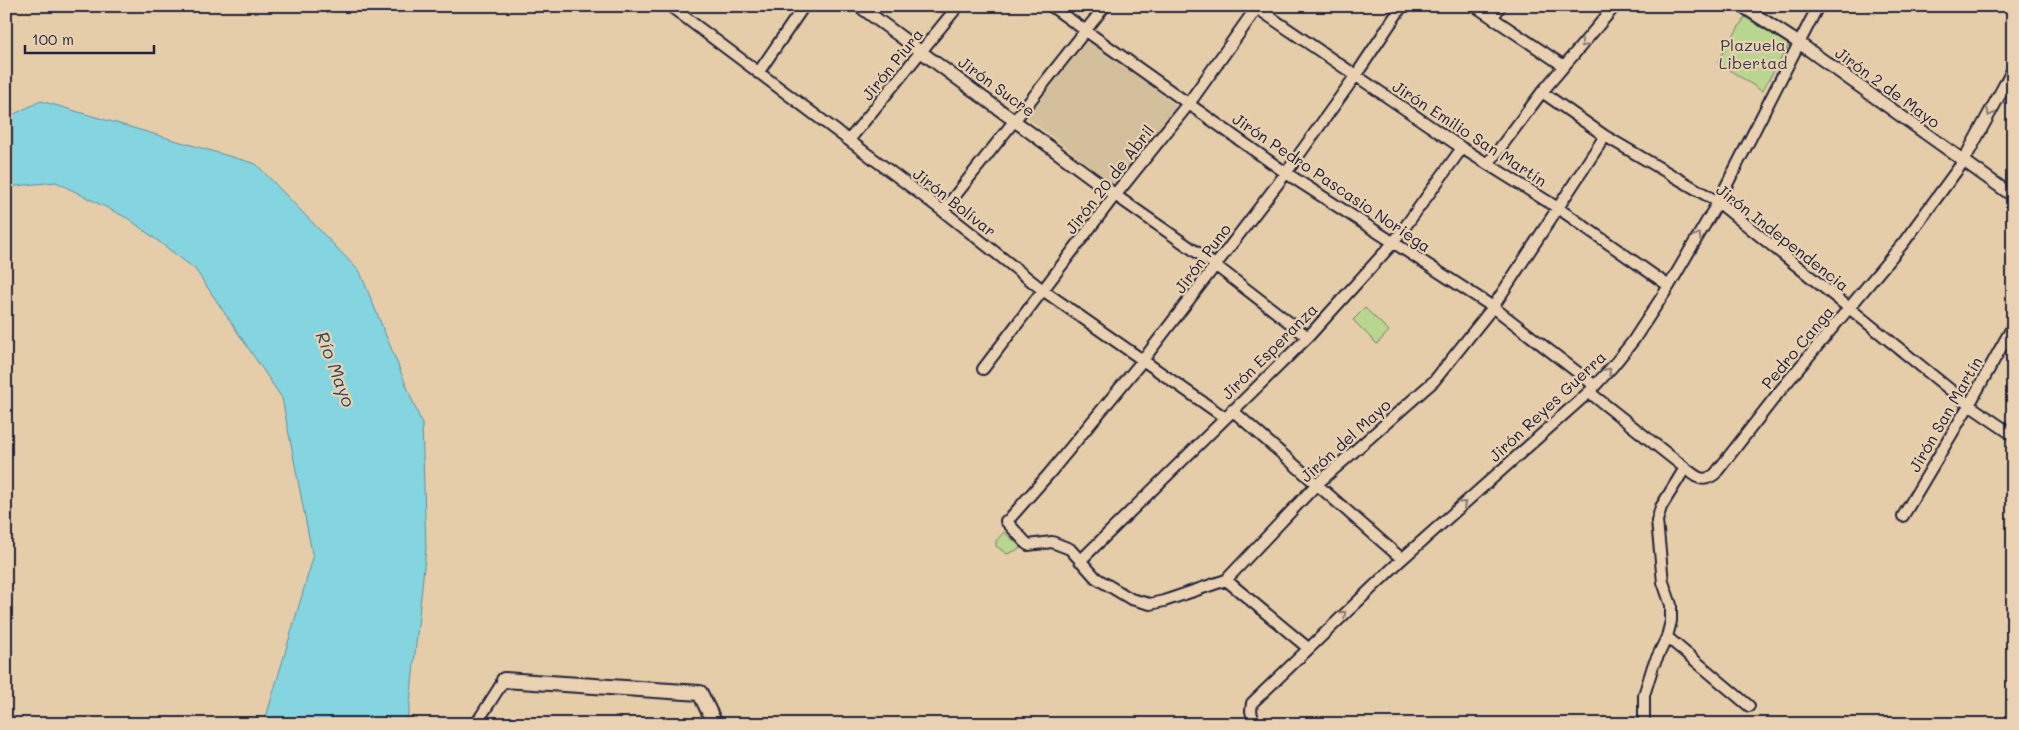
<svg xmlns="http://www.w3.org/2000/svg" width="2019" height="730" font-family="Mali,sans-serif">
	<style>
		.built { fill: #d4bf9c }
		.green { fill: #b9d68f; stroke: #6e7c65 }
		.water { fill: #85d5e1; stroke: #5d8d9f }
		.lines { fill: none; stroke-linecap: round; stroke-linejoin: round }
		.minor-casing { stroke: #22223b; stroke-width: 14 }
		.tertiary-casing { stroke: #22223b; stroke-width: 15 }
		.secondary-casing { stroke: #22223b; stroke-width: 18 }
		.minor { stroke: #e9d1b2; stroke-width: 10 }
		.tertiary { stroke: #e9d1b2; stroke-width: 11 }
		.secondary { stroke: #e9d1b2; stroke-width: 14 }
		.oneway { stroke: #867a76 }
		.labels { text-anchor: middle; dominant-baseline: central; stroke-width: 4.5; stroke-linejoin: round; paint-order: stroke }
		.park-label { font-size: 16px; fill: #393d48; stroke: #e9d1b2 }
		.street-label { font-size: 16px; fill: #22223b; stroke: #e9d1b2 }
		.water-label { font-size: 18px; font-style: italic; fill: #36465c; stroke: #e9d1b2 }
	</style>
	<rect width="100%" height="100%" fill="#e5cda9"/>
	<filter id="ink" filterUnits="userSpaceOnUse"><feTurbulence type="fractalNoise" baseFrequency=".02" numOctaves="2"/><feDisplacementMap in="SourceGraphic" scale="10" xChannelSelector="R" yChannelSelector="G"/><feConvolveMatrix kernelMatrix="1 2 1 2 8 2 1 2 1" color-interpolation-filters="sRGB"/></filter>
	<g filter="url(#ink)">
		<!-- built -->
		<path class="built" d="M 1858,6 L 1880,6 L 1874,16 Z
			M 1086,40 L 1091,40 L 1174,104 L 1176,108 L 1176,111 L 1116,184 L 1113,184 L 1028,118 L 1028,116 Z"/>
		<!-- green -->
		<path class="green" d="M 1745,17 L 1789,45 L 1762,91 L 1717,62 Z
			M 1365,308 L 1389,331 L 1377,344 L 1353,320 Z
			M 1004,532 L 1022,548 L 1007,554 L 996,546 L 996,541 Z"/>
		<!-- water -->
		<path class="water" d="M 41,101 L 256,164 L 360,272 L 422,424 L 426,548 L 409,712 L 404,724 L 264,724 L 313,558 L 282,398 L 195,269 L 129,219 L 56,182 L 6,187 L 6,118 Z"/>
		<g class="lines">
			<!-- minor casing -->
			<g class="minor-casing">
				<path id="minor" d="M 670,6 L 943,211 L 1044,291 L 1224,417
					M 1051,6 L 1286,173 L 1493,307 L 1594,385
					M 1254,6 L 1462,148 L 1558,208 L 1669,286
					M 1475,6 L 1564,66
					M 1493,18 L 1500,6
					M 758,73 L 804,6
					M 1542,92 L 1605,136 L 1718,202 L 1969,405 L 2013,435
					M 849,140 L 958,6
					M 1488,164 L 1542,92 L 1615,6
					M 943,211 L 1105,6
					M 983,369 L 1115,195 L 1215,265 L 1308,337
					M 1589,392 L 1685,468 C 1696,476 1702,484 1715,474 L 1779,392 L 1904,242 L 1963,162
					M 1232,410 L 1402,559
					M 1903,516 L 1969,405 L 2013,326
					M 1011,517 L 1048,475 L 1143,360 L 1286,173 L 1356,75 L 1402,6
					M 1006,521 L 1028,545 L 1052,542 L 1070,549 L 1096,578 L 1131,599 L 1150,604 L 1164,601 L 1226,580 L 1316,485 L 1434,381 L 1493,307 L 1605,136
					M 1080,561 L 1308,337 L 1394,242 L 1462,148
					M 1226,580 L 1308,648
					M 1667,637 L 1749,706
					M 476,724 L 504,680
					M 1254,724 L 1251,711 L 1252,703 L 1402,559 L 1589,392 L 1613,366 L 1633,341 L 1669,286 L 1718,202 L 1818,6
					M 1644,724 L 1644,695 L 1653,666 L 1667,637 L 1671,621 L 1671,605 L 1663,582 L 1657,521 L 1661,507 L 1685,468"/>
			</g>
			<!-- tertiary casing -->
			<g class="tertiary-casing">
				<path id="tertiary" d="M 859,6 L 1115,195 L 1189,103 L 1258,6
					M 1742,6 L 1799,43 L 2013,196
					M 1963,162 L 2013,70"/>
			</g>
			<!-- secondary casing -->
			<g class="secondary-casing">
				<path id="secondary" d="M 504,680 L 700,693 L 715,724"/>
			</g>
			<!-- minor -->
			<use href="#minor" class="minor"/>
			<!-- tertiary -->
			<use href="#tertiary" class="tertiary"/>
			<!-- secondary -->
			<use href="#secondary" class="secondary"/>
		</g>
		<!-- one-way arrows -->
		<defs><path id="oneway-chevron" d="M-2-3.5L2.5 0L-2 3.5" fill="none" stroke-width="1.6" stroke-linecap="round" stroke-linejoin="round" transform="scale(1.25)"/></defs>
		<g class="oneway">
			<use href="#oneway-chevron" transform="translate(1584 44) rotate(130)"/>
			<use href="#oneway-chevron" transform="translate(1990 113) rotate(118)"/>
			<use href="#oneway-chevron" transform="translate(1698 236) rotate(-59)"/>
			<use href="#oneway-chevron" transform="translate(1608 371) rotate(-46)"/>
			<use href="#oneway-chevron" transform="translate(1463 504) rotate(-42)"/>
			<use href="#oneway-chevron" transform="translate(1343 614) rotate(-43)"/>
		</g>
	</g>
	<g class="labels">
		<!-- park labels -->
		<g class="park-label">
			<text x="1753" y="44">Plazuela<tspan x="1753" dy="18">Libertad</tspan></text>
		</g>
		<!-- street labels -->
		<g class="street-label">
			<text transform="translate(892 64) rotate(-51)">Jirón Piura</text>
			<text transform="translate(997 86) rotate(36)">Jirón Sucre</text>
			<text transform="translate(1888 87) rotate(36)">Jirón 2 de Mayo</text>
			<text transform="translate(1470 133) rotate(33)">Jirón Emilio San Martín</text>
			<text transform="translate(1109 179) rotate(-52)">Jirón 20 de Abril</text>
			<text transform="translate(1332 182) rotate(34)">Jirón Pedro Pascasio Noriega</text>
			<text transform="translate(955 202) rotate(38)">Jirón Bolívar</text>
			<text transform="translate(1783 237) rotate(38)">Jirón Independencia</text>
			<text transform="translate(1202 258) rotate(-53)">Jirón Puno</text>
			<text transform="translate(1797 347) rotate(-50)">Pedro Canga</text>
			<text transform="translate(1269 351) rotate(-45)">Jirón Esperanza</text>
			<text transform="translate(1547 406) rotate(-43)">Jirón Reyes Guerra</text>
			<text transform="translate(1945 414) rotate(-60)">Jirón San Martín</text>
			<text transform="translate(1345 440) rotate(-42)">Jirón del Mayo</text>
		</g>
		<!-- water labels -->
		<g class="water-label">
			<text transform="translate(336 369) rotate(69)">Río Mayo</text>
		</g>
	</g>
	<!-- margin -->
	<rect width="2019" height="730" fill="none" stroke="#e9d1b2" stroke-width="25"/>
	<rect x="12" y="12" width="1994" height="705" fill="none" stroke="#22223b" stroke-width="2" filter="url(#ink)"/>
	<!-- scale -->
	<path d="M25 45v8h129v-8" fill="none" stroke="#22223b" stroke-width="2.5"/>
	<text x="32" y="45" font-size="15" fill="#22223b" stroke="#e9d1b2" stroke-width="4" paint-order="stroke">100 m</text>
</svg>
